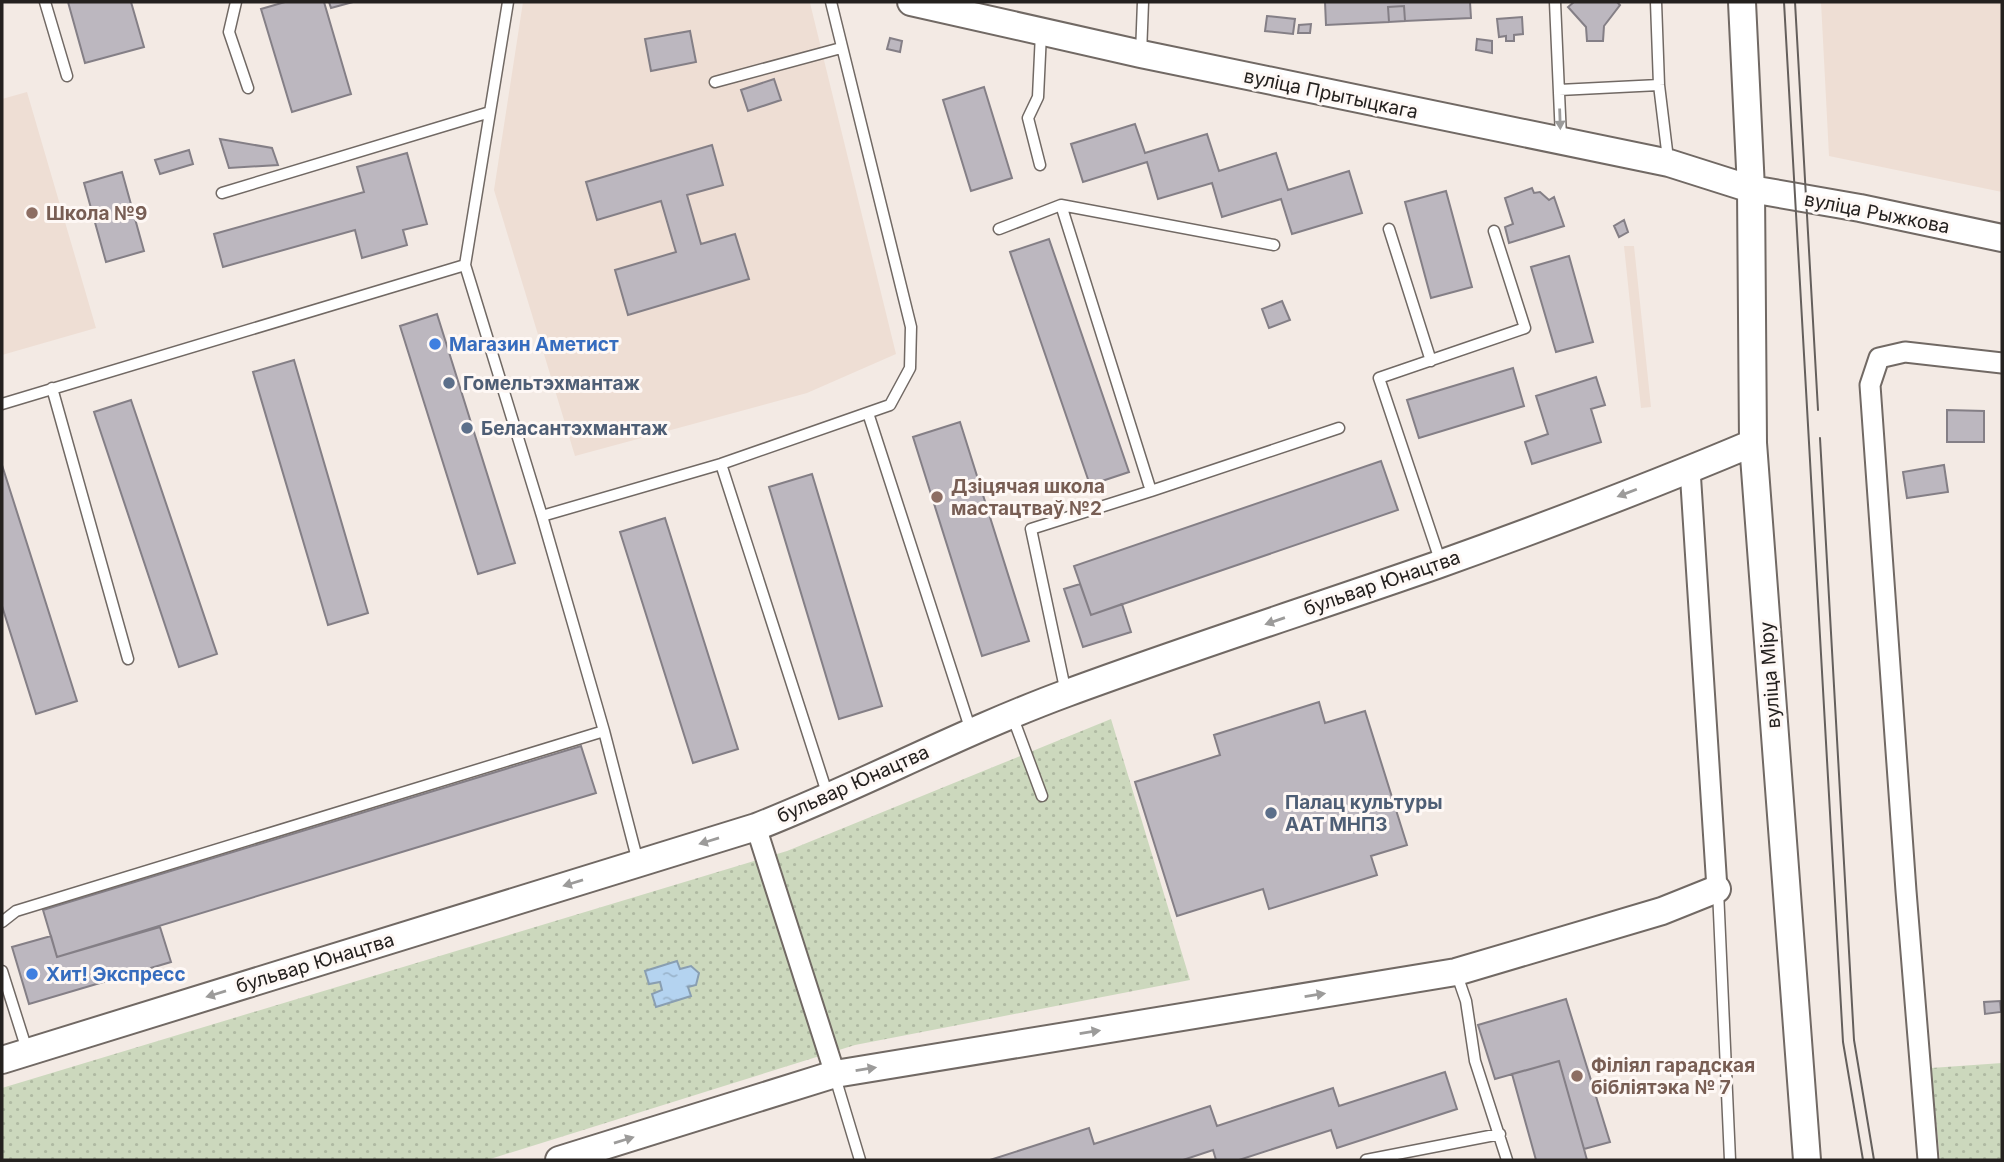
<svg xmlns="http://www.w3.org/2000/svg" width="2004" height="1162" font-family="Inter,sans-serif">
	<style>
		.built { fill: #eeded4 }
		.park { fill: url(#park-dots) }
		.water { fill: url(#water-ripples); stroke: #899eb1; stroke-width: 2 }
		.building { fill: #bcb7bf; stroke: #847f86; stroke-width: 2 }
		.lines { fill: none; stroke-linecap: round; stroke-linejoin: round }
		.lane-casing { stroke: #716964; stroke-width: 13 }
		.street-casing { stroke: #716964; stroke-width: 23 }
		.secondary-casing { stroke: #716964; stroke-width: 30 }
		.lane { stroke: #fff; stroke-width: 10 }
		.street { stroke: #fff; stroke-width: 19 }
		.secondary { stroke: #fff; stroke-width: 26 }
		.tram { stroke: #645f5c; stroke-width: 2 }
		.oneway { fill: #9c9b9a }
		.education-dot { fill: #8d6e63; stroke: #fef8f5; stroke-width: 2.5 }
		.shop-dot { fill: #3f7fe0; stroke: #fef8f5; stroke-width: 2.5 }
		.service-dot { fill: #5c6f8a; stroke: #fef8f5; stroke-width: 2.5 }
		.labels { text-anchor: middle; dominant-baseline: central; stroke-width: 6; stroke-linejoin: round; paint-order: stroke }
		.street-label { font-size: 19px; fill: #24211f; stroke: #fef8f5 }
		.education-label { font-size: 19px; font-weight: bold; fill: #785e54; stroke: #fef8f5; text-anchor: start }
		.shop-label { font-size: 19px; font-weight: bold; fill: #366cbe; stroke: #fef8f5; text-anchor: start }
		.service-label { font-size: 19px; font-weight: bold; fill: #4e5e75; stroke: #fef8f5; text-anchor: start }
	</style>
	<defs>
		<pattern id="park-dots" width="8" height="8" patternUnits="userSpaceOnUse" patternTransform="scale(1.75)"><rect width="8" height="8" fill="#ccd8bd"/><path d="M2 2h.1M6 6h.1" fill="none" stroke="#afb9a2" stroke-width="1.8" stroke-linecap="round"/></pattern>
		<pattern id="water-ripples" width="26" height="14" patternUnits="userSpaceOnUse" patternTransform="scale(1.75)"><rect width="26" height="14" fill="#b4d3f0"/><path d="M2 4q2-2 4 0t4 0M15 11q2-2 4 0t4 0" fill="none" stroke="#9bb5cd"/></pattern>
	</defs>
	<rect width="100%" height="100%" fill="#f3eae4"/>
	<!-- built -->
	<path class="built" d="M 523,2 L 810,3 L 896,354 L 807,393 L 575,456 L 494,190 Z
		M 1821,2 L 2002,2 L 2002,192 L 1829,156 Z
		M 27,92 L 96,328 L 2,355 L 2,99 Z
		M 1624,246 L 1634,246 L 1651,407 L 1641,408 Z"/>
	<!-- park -->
	<path class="park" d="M 1111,719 L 1190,980 L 855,1045 L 487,1160 L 2,1160 L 2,1088 L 787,851 Z
		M 2002,1063 L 2002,1160 L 1940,1160 L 1931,1068 Z"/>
	<!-- water -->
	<path class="water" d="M 677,961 L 680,969 L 691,966 L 699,973 L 696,985 L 688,987 L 691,996 L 656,1007 L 652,994 L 662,990 L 660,982 L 649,984 L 645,971 Z"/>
	<!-- building -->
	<path class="building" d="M 68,2 L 131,2 L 144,47 L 85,63 Z
		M 285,2 L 324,2 L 351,94 L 292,112 L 261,9 Z
		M 329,2 L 353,2 L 331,8 Z
		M 1325,2 L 1470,2 L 1471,18 L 1405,21 L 1404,6 L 1388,7 L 1389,22 L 1326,25 Z
		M 1574,2 L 1617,2 L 1620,5 L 1604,26 L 1603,41 L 1587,41 L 1586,27 L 1568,7 Z
		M 1404,6 L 1405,21 L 1389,22 L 1388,7 Z
		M 1267,16 L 1295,19 L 1293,34 L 1265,31 Z
		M 1522,17 L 1523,34 L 1514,35 L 1514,41 L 1506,41 L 1506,36 L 1499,37 L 1497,19 Z
		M 1311,24 L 1310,33 L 1298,33 L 1299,25 Z
		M 690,31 L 696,62 L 651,71 L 645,39 Z
		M 890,38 L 902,41 L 900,52 L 887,49 Z
		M 1477,39 L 1492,41 L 1492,53 L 1476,50 Z
		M 774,79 L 781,100 L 748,111 L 741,90 Z
		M 984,87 L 1012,178 L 971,191 L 943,100 Z
		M 1135,124 L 1145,153 L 1207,134 L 1219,171 L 1276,153 L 1288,190 L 1349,171 L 1362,213 L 1292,234 L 1281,199 L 1222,217 L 1212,183 L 1158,199 L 1147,162 L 1083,182 L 1071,144 Z
		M 220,139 L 272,148 L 278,165 L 229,168 Z
		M 712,145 L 723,185 L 687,195 L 701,244 L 735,234 L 749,279 L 628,315 L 615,270 L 676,252 L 661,201 L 597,220 L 586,182 Z
		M 189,150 L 193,164 L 160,174 L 155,160 Z
		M 407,153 L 427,224 L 403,230 L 407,245 L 362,258 L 355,230 L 223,267 L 214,234 L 364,192 L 357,167 Z
		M 122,172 L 144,251 L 106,262 L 84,183 Z
		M 1532,188 L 1534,193 L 1540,192 L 1549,200 L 1554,197 L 1564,226 L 1509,243 L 1505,227 L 1513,224 L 1505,198 Z
		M 1446,191 L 1472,287 L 1431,298 L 1405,202 Z
		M 1624,220 L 1628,232 L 1619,237 L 1614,226 Z
		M 1049,239 L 1129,472 L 1090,485 L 1010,252 Z
		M 1569,256 L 1593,342 L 1556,352 L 1531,267 Z
		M 1282,301 L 1290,320 L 1269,328 L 1262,309 Z
		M 437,314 L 515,563 L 478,574 L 400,326 Z
		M 294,360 L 368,613 L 328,625 L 253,372 Z
		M 1513,368 L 1524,406 L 1419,438 L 1407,400 Z
		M 1596,377 L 1605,405 L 1591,409 L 1601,442 L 1532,464 L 1525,442 L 1548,434 L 1536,396 Z
		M 131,400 L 217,654 L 179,667 L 94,412 Z
		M 1947,410 L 1984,411 L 1984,442 L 1947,442 Z
		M 960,422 L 1029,641 L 982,656 L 913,437 Z
		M 1381,461 L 1398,510 L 1091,615 L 1074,566 Z
		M 2,465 L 77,701 L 36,714 L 2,606 Z
		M 1944,465 L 1948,492 L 1907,498 L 1903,472 Z
		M 812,474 L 882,706 L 839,719 L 769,487 Z
		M 665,518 L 738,749 L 693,763 L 620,532 Z
		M 1080,584 L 1091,615 L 1122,604 L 1131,632 L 1083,647 L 1064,589 Z
		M 1319,702 L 1325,723 L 1365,711 L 1407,845 L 1371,856 L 1377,875 L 1269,909 L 1263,889 L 1177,916 L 1135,782 L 1220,755 L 1214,735 Z
		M 581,746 L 596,793 L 57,957 L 43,910 Z
		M 160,927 L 171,962 L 29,1004 L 12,947 L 51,936 L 57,957 Z
		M 1566,999 L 1610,1142 L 1584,1149 L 1559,1061 L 1495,1079 L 1478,1025 Z
		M 2000,1001 L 2001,1012 L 1985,1014 L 1984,1002 Z
		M 1559,1061 L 1584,1149 L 1587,1160 L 1536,1160 L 1512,1074 Z
		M 1445,1072 L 1457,1109 L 1337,1148 L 1331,1130 L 1239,1160 L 1216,1160 L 1213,1150 L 1183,1160 L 990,1160 L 1089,1128 L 1094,1144 L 1210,1106 L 1217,1126 L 1333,1088 L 1339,1106 Z"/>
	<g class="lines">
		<!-- lane casing -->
		<g class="lane-casing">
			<path id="lane" d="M 45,2 L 67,76
				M 236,2 L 229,32 L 248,88
				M 508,2 L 465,265 L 542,516 L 604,731 L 638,862
				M 1555,2 L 1561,138
				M 1656,2 L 1659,85 L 1668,159
				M 1141,54 L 1143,2
				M 715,82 L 841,48
				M 1559,90 L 1659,85
				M 1040,165 L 1028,118 L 1038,97 L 1041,33
				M 222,193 L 490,112
				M 1061,205 L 1274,245
				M 999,229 L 1061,205 L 1151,491 L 1031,529 L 1066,693
				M 1389,229 L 1431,361
				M 52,388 L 128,659
				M 2,404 L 465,265
				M 868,413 L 971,731
				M 721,464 L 828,796
				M 1151,491 L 1339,428
				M 542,516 L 721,464 L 890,405 L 910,368 L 911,327 L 831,2
				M 1441,563 L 1379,378 L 1525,328 L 1494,231
				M 1013,718 L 1042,796
				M 1718,890 L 1730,1160
				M 2,922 L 16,911 L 604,731
				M 2,971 L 27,1050
				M 1456,972 L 1466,1001 L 1475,1061 L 1507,1160
				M 835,1077 L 860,1160
				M 1366,1160 L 1500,1134"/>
		</g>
		<!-- street casing -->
		<g class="street-casing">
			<path id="street" d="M 1690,469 L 1717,889
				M 756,827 L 835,1074
				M 1928,1160 L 1906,891 L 1870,385 L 1879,358 L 1905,352 L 2002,363"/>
		</g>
		<!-- secondary casing -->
		<g class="secondary-casing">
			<path id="secondary" d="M 911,2 L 1141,54 L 1669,163 L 1751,189 L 1860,208 L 2002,238
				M 1742,2 L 1751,189 L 1753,443 L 1807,1160
				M 2,1060 L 756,827 C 861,786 961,732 1067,693 C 1189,648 1314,608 1437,565 C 1543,527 1649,487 1753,443
				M 559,1160 L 835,1074 L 1456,972 L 1662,911 L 1717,889"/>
		</g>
		<!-- lane -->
		<use href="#lane" class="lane"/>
		<!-- street -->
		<use href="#street" class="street"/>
		<!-- secondary -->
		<use href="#secondary" class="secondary"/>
		<!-- tram -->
		<path class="tram" d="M 1784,2 L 1843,1042 L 1863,1160
			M 1795,2 L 1818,410
			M 1820,438 L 1854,1040 L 1874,1160"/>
	</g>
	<!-- one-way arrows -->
	<defs><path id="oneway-solid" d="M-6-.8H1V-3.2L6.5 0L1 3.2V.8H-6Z" transform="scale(1.75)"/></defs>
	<g class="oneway">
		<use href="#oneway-solid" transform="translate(1560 119) rotate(88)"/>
		<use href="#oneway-solid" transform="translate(1627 493) rotate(159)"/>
		<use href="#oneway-solid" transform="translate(1275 621) rotate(161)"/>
		<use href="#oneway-solid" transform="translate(709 841) rotate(163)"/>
		<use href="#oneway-solid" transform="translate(573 883) rotate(163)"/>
		<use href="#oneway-solid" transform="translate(216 994) rotate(163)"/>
		<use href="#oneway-solid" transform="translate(1315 995) rotate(-9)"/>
		<use href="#oneway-solid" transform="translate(1090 1032) rotate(-9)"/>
		<use href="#oneway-solid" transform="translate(866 1069) rotate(-9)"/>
		<use href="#oneway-solid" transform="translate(624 1140) rotate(-17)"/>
	</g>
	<!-- markers -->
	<g class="education-dot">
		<circle cx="32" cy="213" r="7"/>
		<circle cx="937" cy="497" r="7"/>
		<circle cx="1577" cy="1076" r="7"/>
	</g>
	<g class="shop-dot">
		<circle cx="435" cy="344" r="7"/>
		<circle cx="32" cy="974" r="7"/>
	</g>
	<g class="service-dot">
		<circle cx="449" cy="383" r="7"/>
		<circle cx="467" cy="428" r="7"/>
		<circle cx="1271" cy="813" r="7"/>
	</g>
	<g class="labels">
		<!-- street labels -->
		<g class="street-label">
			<text transform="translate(1331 94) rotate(12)">вуліца Прытыцкага</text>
			<text transform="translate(1877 213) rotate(11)">вуліца Рыжкова</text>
			<text transform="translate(1382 583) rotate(-19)">бульвар Юнацтва</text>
			<text transform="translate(1770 675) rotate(-94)">вуліца Міру</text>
			<text transform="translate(853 784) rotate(-24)">бульвар Юнацтва</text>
			<text transform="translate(315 963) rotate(-17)">бульвар Юнацтва</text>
		</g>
		<!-- education labels -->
		<g class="education-label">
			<text x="46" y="213">Школа №9</text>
			<text x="951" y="486">Дзіцячая школа<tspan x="951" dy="22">мастацтваў №2</tspan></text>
			<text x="1591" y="1065">Філіял гарадская<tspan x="1591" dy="22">бібліятэка № 7</tspan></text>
		</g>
		<!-- shop labels -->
		<g class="shop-label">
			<text x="449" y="344">Магазин Аметист</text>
			<text x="46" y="974">Хит! Экспресс</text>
		</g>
		<!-- service labels -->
		<g class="service-label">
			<text x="463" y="383">Гомельтэхмантаж</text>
			<text x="481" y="428">Беласантэхмантаж</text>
			<text x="1285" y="802">Палац культуры<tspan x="1285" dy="22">ААТ МНПЗ</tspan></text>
		</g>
	</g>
	<!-- border -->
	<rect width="2004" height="1162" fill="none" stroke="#24211f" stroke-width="7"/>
</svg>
